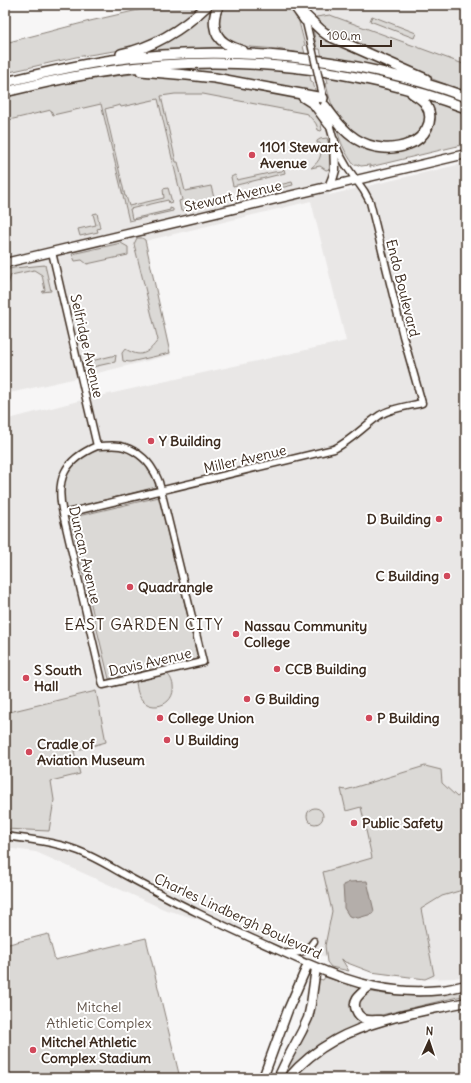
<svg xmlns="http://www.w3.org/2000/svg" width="471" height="1083" font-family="Delius,sans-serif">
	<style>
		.built { fill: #e9e7e6 }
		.green { fill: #dbd9d6; stroke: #8b827a }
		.water { fill: #b4aeaa; stroke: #847972 }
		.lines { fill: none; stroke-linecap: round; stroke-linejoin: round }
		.minor-casing { stroke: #3b2a1e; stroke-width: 9 }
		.major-casing { stroke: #3b2a1e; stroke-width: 11 }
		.highway-casing { stroke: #3b2a1e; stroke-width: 12 }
		.minor { stroke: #fff; stroke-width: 6 }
		.major { stroke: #fff; stroke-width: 8 }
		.highway { stroke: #fff; stroke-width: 9 }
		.minor-bridge-casing { stroke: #3b2a1e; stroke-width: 9; stroke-linecap: butt }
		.minor-bridge { stroke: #fff; stroke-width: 6 }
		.poi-dot { fill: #d1495b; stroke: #fff; stroke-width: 1.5 }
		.labels { text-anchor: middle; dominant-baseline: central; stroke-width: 4; stroke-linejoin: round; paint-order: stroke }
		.poi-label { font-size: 14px; font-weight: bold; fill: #3b2a1e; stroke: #fff; text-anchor: start }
		.street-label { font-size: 14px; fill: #3b2a1e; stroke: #fff }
		.park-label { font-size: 14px; fill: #63564c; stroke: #fff }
		.quarter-label { font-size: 16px; letter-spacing: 1px; fill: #3b2a1e; stroke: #fff }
	</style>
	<rect width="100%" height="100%" fill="#f7f6f6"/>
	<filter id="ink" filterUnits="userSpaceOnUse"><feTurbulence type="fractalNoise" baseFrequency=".025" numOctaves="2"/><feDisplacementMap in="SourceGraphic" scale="8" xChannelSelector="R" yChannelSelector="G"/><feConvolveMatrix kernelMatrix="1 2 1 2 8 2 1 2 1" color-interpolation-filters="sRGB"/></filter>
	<g filter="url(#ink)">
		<!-- built -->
		<path class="built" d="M 314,5 L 466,5 L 466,66 L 316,22 Z
			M 174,93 L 208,93 L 310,112 L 310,118 L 315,120 L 321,130 L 330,128 L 344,150 L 350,164 L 332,170 L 330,178 L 326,183 L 329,195 L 466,163 L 466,976 L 454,978 L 425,979 L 434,975 L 421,909 L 395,977 L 166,910 L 36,852 L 5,848 L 5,420 L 82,400 L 346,341 L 311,201 L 145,241 L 171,355 L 77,378 L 5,394 L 5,122 L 56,108 Z
			M 466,1003 L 466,1078 L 289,1078 L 300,1066 L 356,1031 Z"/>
		<!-- green -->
		<path class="green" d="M 160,5 L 204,5 L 167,33 L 134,48 L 76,57 L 5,73 L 5,43 L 90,21 Z
			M 209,5 L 215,5 L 210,13 L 212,15 L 223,47 L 143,52 Z
			M 221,5 L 291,5 L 296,14 L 295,16 L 296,18 L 298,18 L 305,45 L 303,46 L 305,54 L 277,49 L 237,46 L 228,42 L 217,28 Z
			M 330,15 L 466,65 L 466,92 L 435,80 L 329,33 L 315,19 L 316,17 Z
			M 372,16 L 416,33 L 414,38 L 370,21 Z
			M 315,28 L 392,69 L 346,60 L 322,57 L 320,49 L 317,49 L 313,29 Z
			M 192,68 L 252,68 L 309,72 L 311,81 L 313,82 L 316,94 L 177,71 L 177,69 Z
			M 151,73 L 174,75 L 300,97 L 319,114 L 322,130 L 321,131 L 318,130 C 316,119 311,121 308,114 L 203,94 L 175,94 L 161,96 L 176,162 L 178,162 L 185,191 L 211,186 L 215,202 L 181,211 L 179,201 L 182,200 L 158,99 L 121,107 L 120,105 L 105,109 L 125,196 L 126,196 L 129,206 L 164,198 L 163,189 L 168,188 L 172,202 L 169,203 L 168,200 L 130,209 L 132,219 L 170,210 L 170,208 L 173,209 L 173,211 L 129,221 L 101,104 L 53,115 L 51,110 L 5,121 L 5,95 C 53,86 102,75 151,73 Z
			M 326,75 L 408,94 L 421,101 L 427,113 L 422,131 L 402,144 L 378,145 L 355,135 L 341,120 C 332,109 329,97 326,84 L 328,83 Z
			M 429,101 L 431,101 L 466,112 L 466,144 L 370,167 L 370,165 L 361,166 L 356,164 L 354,165 C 345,153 339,140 336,125 L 386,150 L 424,136 L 428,102 Z
			M 327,138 L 331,150 L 337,162 L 330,169 L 326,170 L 320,166 L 311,168 C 321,160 322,155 320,143 L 317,143 L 317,141 L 320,139 Z
			M 284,169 L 285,173 L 233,186 L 231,177 L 235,175 L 237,180 L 274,172 L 282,171 Z
			M 292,182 L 293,185 L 237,198 L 236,195 Z
			M 97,213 L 100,228 L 97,229 L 98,232 L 80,236 L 78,229 L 96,225 L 93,214 Z
			M 137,238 L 142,238 L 145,240 L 170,353 L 130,362 L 123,361 L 122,353 L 125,349 C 128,350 130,352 134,353 C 145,357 152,348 158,340 L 134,244 Z
			M 121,243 L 128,247 L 128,255 L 87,264 L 82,260 L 75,261 L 72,254 Z
			M 45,265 L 51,291 L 42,292 L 45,290 L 42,275 L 34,270 L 11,275 L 8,284 L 5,285 L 5,270 L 14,268 Z
			M 116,355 L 115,362 L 88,368 L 85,361 L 86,360 L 87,362 Z
			M 99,448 C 131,447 148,456 156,487 L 65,510 L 62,498 L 64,481 L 69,470 L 81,457 Z
			M 159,497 L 198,659 L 109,679 L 70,518 Z
			M 167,674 C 171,677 172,681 173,685 C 176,707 147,714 139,695 C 137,692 137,687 136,683 L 138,681 Z
			M 96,691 L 106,742 L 74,751 L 80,774 L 51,781 L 54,800 L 49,831 L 5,829 L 5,713 Z
			M 425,766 L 441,770 L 442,783 L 457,797 L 466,791 L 466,889 L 442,896 L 421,909 L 434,975 L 425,979 L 371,972 L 345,962 L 341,958 L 349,971 L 331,967 L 327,962 L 325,946 L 332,911 L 323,872 L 372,858 L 361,807 L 346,811 L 341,789 L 346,790 Z
			M307 816a8 8 0 1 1 16 0a8 8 0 1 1-16 0Z
			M 48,934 L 55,960 L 146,938 L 180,1078 L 5,1078 L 5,945 Z
			M 325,977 L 343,983 L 362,987 C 359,988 356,990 355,993 C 348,1002 351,1017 361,1021 C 363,1022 366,1022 368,1023 L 304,1057 L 283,1078 L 299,1042 L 311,1022 L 316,1004 L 319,979 L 323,980 Z
			M 466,989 L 466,995 L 373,1017 C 365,1016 361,1014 358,1007 L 361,996 L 366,992 L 373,992 L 384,994 L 419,996 L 441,994 Z"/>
		<!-- water -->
		<path class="water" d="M 367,881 L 374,911 L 372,914 L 358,918 L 349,916 L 344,908 L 344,900 L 343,885 L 350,882 Z"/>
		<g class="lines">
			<!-- minor casing -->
			<g class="minor-casing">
				<path id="minor" d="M 302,5 L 312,48
					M 320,83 L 324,100
					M 52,252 L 97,446
					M 97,446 C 105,446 113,445 120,446 C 133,448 147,459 153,470 C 156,474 157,478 159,482 L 203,662 L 103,685 L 63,514 C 55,479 64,460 97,446 Z
					M 63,514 L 334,449 C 352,440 364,426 380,415 C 391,408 409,406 422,403 L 403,336 L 370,202 L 364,191 L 347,167 L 339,153 L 334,141 L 328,120
					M 5,836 C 29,839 54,842 76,850 C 93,856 109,866 125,875 C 149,888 173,901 198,913 C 234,931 271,947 308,964
					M 288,953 C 300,953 307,952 314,941"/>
			</g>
			<!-- major casing -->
			<g class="major-casing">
				<path id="major" d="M 329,187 L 333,177 L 335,170 L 334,141
					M 5,263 L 466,154
					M 370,986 C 361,993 350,1000 357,1012 C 358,1015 361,1017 364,1019 C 368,1021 375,1020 380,1020
					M 263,1078 L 288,1010 L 308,964 C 353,984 392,995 442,990 C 450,989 458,987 466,985
					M 278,1078 L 286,1061 L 302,1031 L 308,1018 L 311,1004 L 316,968
					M 288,1078 C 301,1063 317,1050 335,1040 C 375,1018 422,1012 466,1002"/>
			</g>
			<!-- highway casing -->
			<g class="highway-casing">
				<path id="highway" d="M 219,5 C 212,17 212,35 225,43 C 230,47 237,49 243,51
					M 294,5 L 305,20
					M 304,14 L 322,31 L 329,36 L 426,79
					M 121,54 C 155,47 183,29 208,5
					M 141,71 L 187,75 L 215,78 L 323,98
					M 5,82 C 40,74 76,65 112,60 C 230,44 354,56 466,97
					M 5,92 C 41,83 78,75 115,70 C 232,53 355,67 466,108
					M 303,97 L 314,104 L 329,124
					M 325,106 C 334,118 343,131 356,139 C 372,149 392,151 409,144 C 424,139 436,120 426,105 C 423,99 417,97 412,93"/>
			</g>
			<!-- minor -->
			<use href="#minor" class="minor"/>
			<!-- major -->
			<use href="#major" class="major"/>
			<!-- highway -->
			<use href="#highway" class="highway"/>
			<!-- minor-bridge casing -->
			<g class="minor-bridge-casing">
				<path id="minor-bridge" d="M 312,48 L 320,83"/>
			</g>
			<!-- minor-bridge -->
			<use href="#minor-bridge" class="minor-bridge"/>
		</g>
	</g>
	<!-- markers -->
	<g class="poi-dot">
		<circle cx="252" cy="155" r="4"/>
		<circle cx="151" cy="441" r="4"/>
		<circle cx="439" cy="519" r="4"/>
		<circle cx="447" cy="576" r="4"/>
		<circle cx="130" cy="587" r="4"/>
		<circle cx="236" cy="634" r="4"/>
		<circle cx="277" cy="669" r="4"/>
		<circle cx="26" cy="678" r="4"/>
		<circle cx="247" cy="699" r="4"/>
		<circle cx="160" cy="718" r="4"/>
		<circle cx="369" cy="718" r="4"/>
		<circle cx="167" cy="740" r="4"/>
		<circle cx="29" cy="752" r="4"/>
		<circle cx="354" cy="823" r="4"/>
		<circle cx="33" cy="1050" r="4"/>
	</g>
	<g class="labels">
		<!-- poi labels -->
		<g class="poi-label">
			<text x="260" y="147">1101 Stewart<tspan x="260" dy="16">Avenue</tspan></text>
			<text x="159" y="441">Y Building</text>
			<text x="431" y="519" text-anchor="end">D Building</text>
			<text x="439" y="576" text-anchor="end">C Building</text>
			<text x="138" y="587">Quadrangle</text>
			<text x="244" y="626">Nassau Community<tspan x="244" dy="16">College</tspan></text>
			<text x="285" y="669">CCB Building</text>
			<text x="34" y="670">S South<tspan x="34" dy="16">Hall</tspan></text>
			<text x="255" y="699">G Building</text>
			<text x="168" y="718">College Union</text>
			<text x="377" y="718">P Building</text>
			<text x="175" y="740">U Building</text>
			<text x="37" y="744">Cradle of<tspan x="37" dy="16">Aviation Museum</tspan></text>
			<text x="362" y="823">Public Safety</text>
			<text x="41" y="1042">Mitchel Athletic<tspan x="41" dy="16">Complex Stadium</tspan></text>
		</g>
		<!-- street labels -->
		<g class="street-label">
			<text transform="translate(233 196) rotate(-13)">Stewart Avenue</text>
			<text transform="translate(403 288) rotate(76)">Endo Boulevard</text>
			<text transform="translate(87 346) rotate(77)">Selfridge Avenue</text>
			<text transform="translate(245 459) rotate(-13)">Miller Avenue</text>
			<text transform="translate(85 555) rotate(77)">Duncan Avenue</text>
			<text transform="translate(150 662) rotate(-13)">Davis Avenue</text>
			<text transform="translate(238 916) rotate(25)">Charles Lindbergh Boulevard</text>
		</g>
		<!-- park labels -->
		<g class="park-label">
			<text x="99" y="1007">Mitchel<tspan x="99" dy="16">Athletic Complex</tspan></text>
		</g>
		<!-- quarter labels -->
		<g class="quarter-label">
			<text x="144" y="624">EAST GARDEN CITY</text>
		</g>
	</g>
	<!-- margin -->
	<rect width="471" height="1083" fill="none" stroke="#fff" stroke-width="20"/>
	<rect x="10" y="10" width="451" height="1063" fill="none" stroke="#3b2a1e" stroke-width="1.5" filter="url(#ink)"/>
	<!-- north arrow -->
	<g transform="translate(429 1041) rotate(3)" stroke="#ffffff" stroke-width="3" paint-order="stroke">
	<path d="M0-3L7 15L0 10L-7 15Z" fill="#3b2a1e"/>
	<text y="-6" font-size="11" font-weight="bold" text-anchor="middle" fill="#3b2a1e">N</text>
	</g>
	<!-- scale -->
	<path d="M321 40v6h70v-6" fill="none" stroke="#3b2a1e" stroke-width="2"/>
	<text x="327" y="40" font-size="12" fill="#3b2a1e" stroke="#ffffff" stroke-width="3" paint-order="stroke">100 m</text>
</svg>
